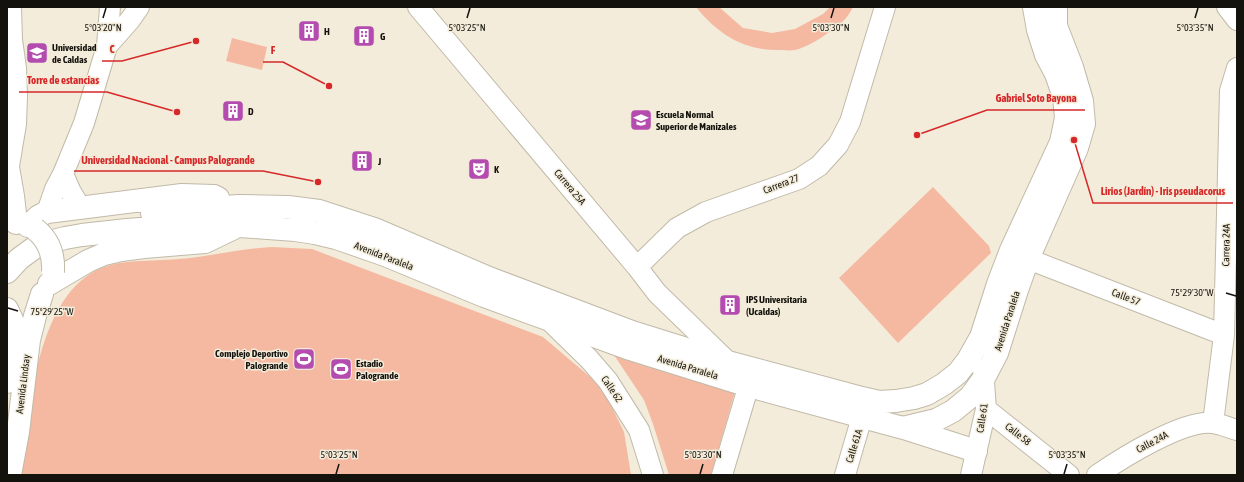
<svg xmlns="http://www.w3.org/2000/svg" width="1244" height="482" font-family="'Asap Condensed',sans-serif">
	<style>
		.green { fill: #f5b9a2 }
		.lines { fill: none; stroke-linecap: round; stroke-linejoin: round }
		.minor-casing { stroke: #c1baa9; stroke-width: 22 }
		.major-casing { stroke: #c1baa9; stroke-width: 24 }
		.minor { stroke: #fff; stroke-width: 20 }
		.major { stroke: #fff; stroke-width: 22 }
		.major-bridge-casing { stroke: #c1baa9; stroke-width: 24; stroke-linecap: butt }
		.major-bridge { stroke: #fff; stroke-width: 22 }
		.ticks { fill: none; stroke: #14120c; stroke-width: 1.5 }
		.labels { text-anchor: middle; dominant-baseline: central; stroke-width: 3; stroke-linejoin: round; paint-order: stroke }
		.poi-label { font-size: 10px; font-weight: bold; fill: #14120c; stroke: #f3ecda; text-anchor: start }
		.street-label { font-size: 10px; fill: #14120c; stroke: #f3ecda }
		.ticks-label { font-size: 10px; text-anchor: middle; fill: #14120c; stroke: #f3ecda; stroke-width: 3; stroke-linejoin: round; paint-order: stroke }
		.leader { fill: none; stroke: #d62828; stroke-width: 1.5 }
		.callout-dot { fill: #d62828; stroke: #f3ecda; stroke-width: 1.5 }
		.callout-label { font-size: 11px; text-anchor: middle; font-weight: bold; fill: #d62828; stroke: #f3ecda; stroke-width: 3; stroke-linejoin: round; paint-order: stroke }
	</style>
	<rect width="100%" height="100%" fill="#f3ecda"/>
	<!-- green -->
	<path class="green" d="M 696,7 L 719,7 L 743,28 L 772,33 L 795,29 L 823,14 L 830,7 L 853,7 C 846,21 840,24 828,33 C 820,39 805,48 795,50 C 790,51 782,50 777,50 C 742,50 717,33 696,7 Z
		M 232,38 L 267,47 L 262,70 L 226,61 Z
		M 933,187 L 989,246 L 991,253 L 898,343 L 839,278 Z
		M 271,247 L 312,249 L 543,337 L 602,387 L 624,432 L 631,475 L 19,475 C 29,415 35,303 95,271 C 120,258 151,262 178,259 C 197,258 216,254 235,251 C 247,249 259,248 271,247 Z
		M 614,355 L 736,388 L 711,475 L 669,475 L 653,424 L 644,400 Z"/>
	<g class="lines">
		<!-- minor casing -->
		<g class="minor-casing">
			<path id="minor" d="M 418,7 L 637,267 L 657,293 L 728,362
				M 1227,7 L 1237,20
				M 107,46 L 130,20 L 139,7
				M 63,174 L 71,192 L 80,207
				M 47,212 L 55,189 L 63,174 L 84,123 L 107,46 L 110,7
				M 1028,259 L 1224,335
				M 637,267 L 677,228 L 706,212 L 799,179 L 819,166 L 838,145 L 850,122 L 885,7
				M 549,320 L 589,359 L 608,381 L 639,430 L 653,475
				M 986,409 L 1069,475
				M 1213,423 L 1224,335 L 1230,91 L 1237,68
				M 722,475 L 753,371
				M 845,475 L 862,417
				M 971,475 L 986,409 L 983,369
				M 1097,475 C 1122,458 1184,419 1213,423 C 1221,424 1229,428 1237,430"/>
		</g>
		<!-- major casing -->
		<g class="major-casing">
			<path id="major" d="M 8,167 L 13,196 L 16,223
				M 7,172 L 15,124 L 16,95 L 15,68 L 11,40 L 10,7
				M 152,213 L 238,206 L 288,207 L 319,211 L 377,230 L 489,278 L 632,332 L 728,362 L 862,398 L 879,402 L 896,401 L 914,398 L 927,394 L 944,384 L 958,373 L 968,360 L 981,337 L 998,284 L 1011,250 L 1061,142 L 1066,118 L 1064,97 L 1056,74 L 1046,55 L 1038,30 L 1034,7
				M 28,226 L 39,216 L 47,212 L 182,195 L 214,196 L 218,198
				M 7,272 L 19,259 L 38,245 L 65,238 L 82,235 L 127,230 L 180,226 L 240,226 L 295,230 L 315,233 L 336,238 L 385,255 L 484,296 L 627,348 L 749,386 L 903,428 L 936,420 L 953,411 L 970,397 L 984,378 L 997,353 L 1017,290 L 1028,259 L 1077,148 L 1084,124 L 1082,101 L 1072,67 L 1056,26 L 1056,7
				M 49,284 L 88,261 L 104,254 L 121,250 L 144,247 L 205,242 L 234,228
				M 7,309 L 13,322 L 14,329 L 7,382
				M 904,428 L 976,451
				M 10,475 L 18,432 L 29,340 L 35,316 L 42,294"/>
		</g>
		<!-- minor -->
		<use href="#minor" class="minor"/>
		<!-- major -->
		<use href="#major" class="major"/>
		<!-- major-bridge casing -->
		<g class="major-bridge-casing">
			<path id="major-bridge" d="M 35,229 C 49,240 54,255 53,272"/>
		</g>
		<!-- major-bridge -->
		<use href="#major-bridge" class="major-bridge"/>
	</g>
	<!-- ticks -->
	<path class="ticks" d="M 103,18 L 106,8M 467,18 L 470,8M 831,18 L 834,8M 1195,18 L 1198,8M 1226,293 L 1236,296M 8,308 L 18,311M 336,474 L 339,464M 700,474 L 703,464M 1064,474 L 1067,464"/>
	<!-- icons -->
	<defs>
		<g id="building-square" transform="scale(1.15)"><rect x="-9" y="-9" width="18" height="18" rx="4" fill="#b44caf" stroke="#f3ecda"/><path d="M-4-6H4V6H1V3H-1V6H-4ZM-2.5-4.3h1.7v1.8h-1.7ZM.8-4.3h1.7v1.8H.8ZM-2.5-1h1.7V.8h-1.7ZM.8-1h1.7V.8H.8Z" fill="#fff"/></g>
		<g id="university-square" transform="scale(1.15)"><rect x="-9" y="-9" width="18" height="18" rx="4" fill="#b44caf" stroke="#f3ecda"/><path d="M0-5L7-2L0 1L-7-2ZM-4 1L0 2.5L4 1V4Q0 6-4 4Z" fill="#fff"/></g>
		<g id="school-square" transform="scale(1.15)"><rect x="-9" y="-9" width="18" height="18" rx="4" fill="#b44caf" stroke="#f3ecda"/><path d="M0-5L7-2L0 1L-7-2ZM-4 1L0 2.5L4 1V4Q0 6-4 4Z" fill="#fff"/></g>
		<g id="theatre-square" transform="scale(1.15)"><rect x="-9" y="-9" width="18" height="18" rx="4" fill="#b44caf" stroke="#f3ecda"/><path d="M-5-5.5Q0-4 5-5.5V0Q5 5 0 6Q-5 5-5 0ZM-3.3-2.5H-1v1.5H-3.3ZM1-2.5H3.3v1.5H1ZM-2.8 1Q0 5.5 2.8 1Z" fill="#fff"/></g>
		<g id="stadium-square" transform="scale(1.15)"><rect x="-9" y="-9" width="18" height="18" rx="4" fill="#b44caf" stroke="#f3ecda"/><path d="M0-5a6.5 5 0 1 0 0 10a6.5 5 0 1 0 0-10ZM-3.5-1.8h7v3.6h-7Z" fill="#fff"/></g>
	</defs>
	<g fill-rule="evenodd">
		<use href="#building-square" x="309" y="31"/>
		<use href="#building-square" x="364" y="36"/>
		<use href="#university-square" x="37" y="53"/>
		<use href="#building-square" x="233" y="111"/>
		<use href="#school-square" x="641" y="120"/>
		<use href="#building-square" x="362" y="161"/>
		<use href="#theatre-square" x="479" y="169"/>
		<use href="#building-square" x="730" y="305"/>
		<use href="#stadium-square" x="304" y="359"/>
		<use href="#stadium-square" x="341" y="369"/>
	</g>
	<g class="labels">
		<!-- poi labels -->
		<g class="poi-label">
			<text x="324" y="31">H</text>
			<text x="380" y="36">G</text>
			<text x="52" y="47">Universidad<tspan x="52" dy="12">de Caldas</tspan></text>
			<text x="248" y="111">D</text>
			<text x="656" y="114">Escuela Normal<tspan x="656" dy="12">Superior de Manizales</tspan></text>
			<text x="378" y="161">J</text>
			<text x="494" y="169">K</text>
			<text x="746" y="299">IPS Universitaria<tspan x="746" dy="12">(Ucaldas)</tspan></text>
			<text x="288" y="353" text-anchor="end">Complejo Deportivo<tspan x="288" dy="12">Palogrande</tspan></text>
			<text x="356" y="363">Estadio<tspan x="356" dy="12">Palogrande</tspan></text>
		</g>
		<!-- street labels -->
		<g class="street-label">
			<text transform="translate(781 184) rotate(-21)">Carrera 27</text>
			<text transform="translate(570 187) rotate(50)">Carrera 25A</text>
			<text transform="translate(1226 245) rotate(-89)">Carrera 24A</text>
			<text transform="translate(384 256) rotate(21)">Avenida Paralela</text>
			<text transform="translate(1126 297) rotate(21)">Calle 57</text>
			<text transform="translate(1007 321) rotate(-72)">Avenida Paralela</text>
			<text transform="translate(688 367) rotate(17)">Avenida Paralela</text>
			<text transform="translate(23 384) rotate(-83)">Avenida Lindsay</text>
			<text transform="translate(612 389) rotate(56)">Calle 62</text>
			<text transform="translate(982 418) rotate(-81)">Calle 61</text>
			<text transform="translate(1018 434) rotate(38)">Calle 58</text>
			<text transform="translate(1152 442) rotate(-28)">Calle 24A</text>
			<text transform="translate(854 446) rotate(-73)">Calle 61A</text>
		</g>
	</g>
	<g class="ticks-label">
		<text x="103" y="31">5°03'20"N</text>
		<text x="467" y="31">5°03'25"N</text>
		<text x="831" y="31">5°03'30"N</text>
		<text x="1195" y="31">5°03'35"N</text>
		<text x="1192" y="296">75°29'30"W</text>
		<text x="52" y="315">75°29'25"W</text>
		<text x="339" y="458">5°03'25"N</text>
		<text x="703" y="458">5°03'30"N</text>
		<text x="1067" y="458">5°03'35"N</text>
	</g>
	<!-- callouts -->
	<path class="leader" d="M196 41L122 61H102M329 86L283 62H263M177 112L107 92H19M917 135L987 110H1085M318 182L263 171H74M1074 140L1093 203H1233"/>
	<g class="callout-dot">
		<circle cx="196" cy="41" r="4"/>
		<circle cx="329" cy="86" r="4"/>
		<circle cx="177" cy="112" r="4"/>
		<circle cx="917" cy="135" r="4"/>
		<circle cx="318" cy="182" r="4"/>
		<circle cx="1074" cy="140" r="4"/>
	</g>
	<g class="callout-label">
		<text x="112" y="53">C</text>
		<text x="273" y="54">F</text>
		<text x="63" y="84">Torre de estancias</text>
		<text x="1036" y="102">Gabriel Soto Bayona</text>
		<text x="168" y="164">Universidad Nacional - Campus Palogrande</text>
		<text x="1163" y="195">Lirios (Jardín) - Iris pseudacorus</text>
	</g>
	<!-- border -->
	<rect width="1244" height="482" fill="none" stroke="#14120c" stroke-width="16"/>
</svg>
